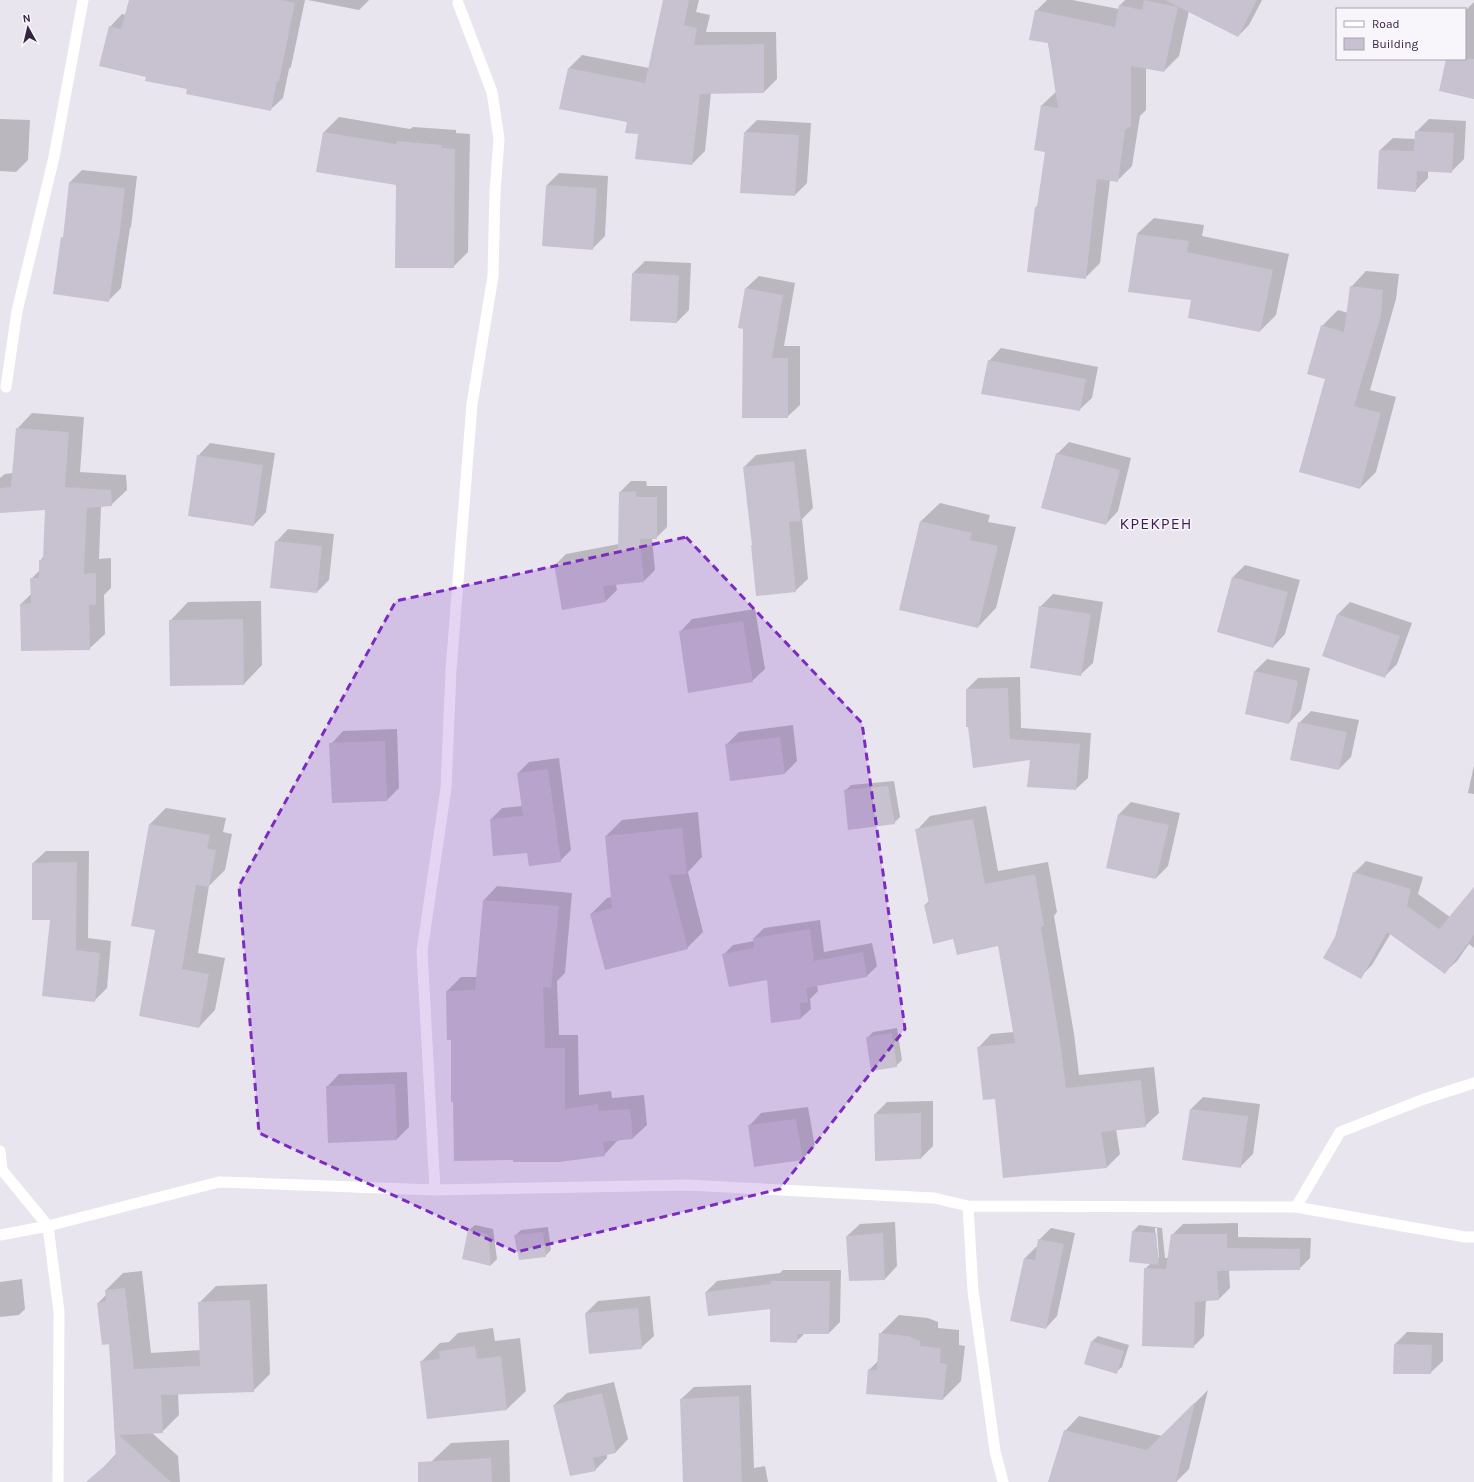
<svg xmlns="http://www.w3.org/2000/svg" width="1474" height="1482" font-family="Karla,sans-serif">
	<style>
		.shadow { fill: #0003; fill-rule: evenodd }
		.building { fill: #c7c1d0 }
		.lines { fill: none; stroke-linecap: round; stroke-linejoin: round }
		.minor { stroke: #fff; stroke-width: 11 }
		.marked { fill: #7b2cbf; fill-opacity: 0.2; stroke: #7b2cbf; stroke-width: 3; stroke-dasharray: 8 5; stroke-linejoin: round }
		.labels { text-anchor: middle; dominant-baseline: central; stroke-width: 3; stroke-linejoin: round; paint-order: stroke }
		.neighbourhood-label { font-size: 16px; letter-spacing: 1px; fill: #3f1d56; stroke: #f8f6fb }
	</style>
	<rect width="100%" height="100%" fill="#e9e5ef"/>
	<!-- shadow -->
	<path class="shadow" d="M 130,0 L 305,0 L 291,67 L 289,69 L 283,98 L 270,110 L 147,77 L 110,27 L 122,14 L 126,15 Z
		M 308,0 L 369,0 L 359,10 Z
		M 664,0 L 699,0 L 696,12 L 710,15 L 706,32 L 776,32 L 777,79 L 764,92 L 711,93 L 705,151 L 692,164 L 639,134 L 569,68 L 582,55 L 649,68 Z
		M 1047,0 L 1072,0 L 1119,9 L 1120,5 L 1125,0 L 1262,0 L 1249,25 L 1238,36 L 1189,11 L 1179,56 L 1164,71 L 1146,68 L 1146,110 L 1140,116 L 1132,166 L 1117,181 L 1110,180 L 1100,263 L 1085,278 L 1036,207 L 1038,205 L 1046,151 L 1042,105 L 1057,91 L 1048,43 L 1036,11 Z
		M 1474,2 L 1474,98 L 1447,59 L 1465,59 L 1465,11 Z
		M 339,117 L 410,129 L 413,127 L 456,130 L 456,133 L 470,134 L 468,252 L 453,267 L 397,184 L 324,132 Z
		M 0,119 L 30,120 L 28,160 L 16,172 L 0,171 Z
		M 1429,119 L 1466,121 L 1464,159 L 1451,172 L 1428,171 L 1428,178 L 1416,190 L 1380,150 L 1393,138 L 1416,139 L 1416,132 Z
		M 757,120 L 811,123 L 807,183 L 795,195 L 745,132 Z
		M 82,170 L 137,176 L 131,227 L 130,228 L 121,288 L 108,301 L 62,238 L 64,236 L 70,182 Z
		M 559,173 L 608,176 L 605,236 L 593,248 L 547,185 Z
		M 1154,218 L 1204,225 L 1202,236 L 1289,254 L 1276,315 L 1260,331 L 1192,299 L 1137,234 Z
		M 645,261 L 691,263 L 689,310 L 677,322 L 633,273 Z
		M 1366,271 L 1399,274 L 1396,299 L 1370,390 L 1396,397 L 1376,472 L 1360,488 L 1326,378 L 1322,326 L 1338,310 L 1348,313 L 1351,287 Z
		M 759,276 L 795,283 L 784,346 L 800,346 L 800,405 L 787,417 L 746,288 Z
		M 1001,348 L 1098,367 L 1092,398 L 1079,410 L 989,361 Z
		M 32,413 L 84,417 L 80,472 L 126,475 L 127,490 L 111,505 L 101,506 L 99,559 L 111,558 L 111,588 L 104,595 L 105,634 L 89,649 L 21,604 L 31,594 L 31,579 L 40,570 L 40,561 L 44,556 L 46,509 L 0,512 L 0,478 L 5,474 L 13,473 L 17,429 Z
		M 1069,442 L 1131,458 L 1118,511 L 1106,524 L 1057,454 Z
		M 210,443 L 275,453 L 266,512 L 254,525 L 198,456 Z
		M 806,449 L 813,508 L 802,519 L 808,579 L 795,591 L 753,544 L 744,467 L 756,455 Z
		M 631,481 L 646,481 L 647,486 L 667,486 L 667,527 L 656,538 L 652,538 L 655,570 L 644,581 L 616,584 L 617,590 L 606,601 L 555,565 L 566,554 L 619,544 L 620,492 Z
		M 940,503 L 990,515 L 988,522 L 1016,527 L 996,608 L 978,627 L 921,521 Z
		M 288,529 L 334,534 L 329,580 L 317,592 L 276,542 Z
		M 1245,565 L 1300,580 L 1285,634 L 1273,647 L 1233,577 Z
		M 1053,594 L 1103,602 L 1093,663 L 1080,675 L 1040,607 Z
		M 261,601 L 262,665 L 244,684 L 170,621 L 188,602 Z
		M 1350,602 L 1412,623 L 1397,664 L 1385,676 L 1338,614 Z
		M 755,609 L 765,669 L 752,681 L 680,632 L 692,619 Z
		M 1267,659 L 1310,668 L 1301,710 L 1289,723 L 1255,671 Z
		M 1020,677 L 1021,728 L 1091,733 L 1088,778 L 1076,789 L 1031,759 L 974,767 L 967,689 L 978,678 Z
		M 1311,711 L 1359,720 L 1351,757 L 1339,769 L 1299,723 Z
		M 793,725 L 797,761 L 785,773 L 726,745 L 739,732 Z
		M 397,729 L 399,788 L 387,800 L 331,744 L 343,731 Z
		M 559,758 L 571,850 L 560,861 L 528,852 L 491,819 L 502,808 L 522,806 L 518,773 L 529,762 Z
		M 1474,765 L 1474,794 L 1468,793 Z
		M 894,781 L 900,817 L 894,823 L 845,791 L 851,785 Z
		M 1131,802 L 1180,813 L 1168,866 L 1156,878 L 1107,867 L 1119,814 Z
		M 986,806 L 998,871 L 1048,862 L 1057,912 L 1054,916 L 1074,1034 L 1079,1075 L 1154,1067 L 1159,1113 L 1145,1126 L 1116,1129 L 1120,1154 L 1107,1167 L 996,1098 L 978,1048 L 991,1034 L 1014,1032 L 999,944 L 954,938 L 925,905 L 929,901 L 917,830 L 930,816 Z
		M 166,808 L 226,818 L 223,832 L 232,834 L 225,870 L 209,886 L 198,953 L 225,958 L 215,1010 L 199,1027 L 157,929 L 150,824 Z
		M 698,812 L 702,857 L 688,872 L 703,932 L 687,948 L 591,914 L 607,898 L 612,897 L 606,836 L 622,820 Z
		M 46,851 L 89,851 L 88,938 L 111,941 L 107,988 L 94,1001 L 51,919 L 33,863 Z
		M 1366,861 L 1423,877 L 1418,894 L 1450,917 L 1474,888 L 1474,948 L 1469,944 L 1457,961 L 1445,972 L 1391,933 L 1372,965 L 1360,977 L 1336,937 L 1354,873 Z
		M 497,886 L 572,893 L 565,973 L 557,981 L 559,1035 L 578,1035 L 579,1095 L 611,1091 L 612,1098 L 644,1095 L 647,1125 L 633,1138 L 618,1140 L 604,1155 L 452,1039 L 447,991 L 461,977 L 477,977 L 484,900 Z
		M 820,920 L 824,952 L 872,943 L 877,966 L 867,976 L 817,985 L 818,991 L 810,999 L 811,1009 L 801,1018 L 768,979 L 723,955 L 733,945 L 754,941 L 754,938 L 764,928 Z
		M 897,1028 L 902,1060 L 896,1066 L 867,1038 L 873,1032 Z
		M 407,1072 L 409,1127 L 397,1139 L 327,1087 L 339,1074 Z
		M 1203,1097 L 1260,1104 L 1253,1154 L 1240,1167 L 1184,1159 L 1191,1109 Z
		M 933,1101 L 933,1146 L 921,1158 L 876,1160 L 875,1114 L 887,1102 Z
		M 808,1107 L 815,1147 L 802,1159 L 749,1126 L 761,1113 Z
		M 895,1222 L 897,1266 L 885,1279 L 847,1236 L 860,1224 Z
		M 1238,1223 L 1238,1237 L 1311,1238 L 1310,1258 L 1299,1269 L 1229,1270 L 1230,1288 L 1219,1299 L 1206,1300 L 1204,1336 L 1193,1347 L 1145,1269 L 1151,1263 L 1130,1261 L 1133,1231 L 1139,1225 L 1162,1228 L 1165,1258 L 1169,1258 L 1172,1235 L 1183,1224 ZM 1155,1228 L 1157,1228 L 1159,1258 L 1157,1258 Z
		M 475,1225 L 493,1229 L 497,1259 L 491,1265 L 463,1258 L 469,1230 Z
		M 548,1227 L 551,1250 L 545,1256 L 515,1236 L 521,1230 Z
		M 1051,1228 L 1075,1233 L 1057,1316 L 1046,1328 L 1011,1320 L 1025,1258 L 1036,1247 L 1038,1247 L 1039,1240 Z
		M 783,1270 L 841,1270 L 840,1322 L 829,1333 L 805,1333 L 796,1342 L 771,1308 L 706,1292 L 717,1281 L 780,1273 Z
		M 142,1271 L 151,1353 L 201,1350 L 199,1303 L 216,1286 L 267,1284 L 270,1374 L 253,1391 L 178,1393 L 179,1415 L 162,1432 L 151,1432 L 178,1456 L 180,1482 L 96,1482 L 97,1474 L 116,1454 L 110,1343 L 98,1303 L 107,1294 L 106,1290 L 123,1273 Z
		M 22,1279 L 25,1309 L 19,1315 L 0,1317 L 0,1282 Z
		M 650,1296 L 654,1336 L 641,1348 L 586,1313 L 598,1301 Z
		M 899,1315 L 928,1318 L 938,1322 L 938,1328 L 959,1330 L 959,1345 L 965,1346 L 961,1381 L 943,1399 L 869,1370 L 878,1361 L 880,1334 Z
		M 493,1328 L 495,1341 L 520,1338 L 526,1391 L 507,1409 L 428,1418 L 421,1362 L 440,1343 L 449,1342 L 458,1333 Z
		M 1407,1332 L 1443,1333 L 1443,1361 L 1430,1373 L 1395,1344 Z
		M 1098,1336 L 1129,1345 L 1122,1367 L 1116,1372 L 1092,1341 Z
		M 614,1382 L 628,1439 L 616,1452 L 607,1454 L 607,1458 L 595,1470 L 554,1405 L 567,1393 Z
		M 751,1385 L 754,1468 L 765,1466 L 768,1482 L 712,1482 L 681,1399 L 694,1387 Z
		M 1208,1390 L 1189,1469 L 1176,1482 L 1049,1482 L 1065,1431 L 1079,1416 L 1162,1436 Z
		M 509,1440 L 510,1482 L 430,1482 L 432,1461 L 451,1443 Z"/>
	<!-- building -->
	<path class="building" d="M 129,0 L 281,0 L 295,3 L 279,81 L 277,81 L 271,111 L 186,94 L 187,89 L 145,81 L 146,77 L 99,66 L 109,26 L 121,29 Z
		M 663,0 L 689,0 L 684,25 L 697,28 L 694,45 L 764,44 L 764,93 L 700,94 L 692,165 L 635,159 L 638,134 L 625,133 L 627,122 L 559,109 L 568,68 L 645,83 Z
		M 1144,0 L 1178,7 L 1164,72 L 1131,66 L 1131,126 L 1125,130 L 1118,182 L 1097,179 L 1086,279 L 1027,272 L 1035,207 L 1037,207 L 1045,152 L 1034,150 L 1041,105 L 1058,108 L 1048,43 L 1029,40 L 1035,10 L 1115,27 L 1119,5 L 1142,10 Z
		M 1165,0 L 1257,0 L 1238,37 Z
		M 1446,59 L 1474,59 L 1474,99 L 1439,91 Z
		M 1415,131 L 1454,133 L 1452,173 L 1417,171 L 1416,192 L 1377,189 L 1379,150 L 1414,151 Z
		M 323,132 L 396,144 L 397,141 L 442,145 L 441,148 L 455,149 L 454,268 L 395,268 L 396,185 L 316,172 Z
		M 744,132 L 799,135 L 795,196 L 740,193 Z
		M 69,182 L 125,188 L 119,240 L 118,240 L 109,302 L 53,294 L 61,237 L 63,238 Z
		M 546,185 L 597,188 L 593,250 L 542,246 Z
		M 1137,234 L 1189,241 L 1187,252 L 1273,270 L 1260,332 L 1188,318 L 1191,300 L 1128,292 Z
		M 632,273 L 679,275 L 677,323 L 630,321 Z
		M 1350,286 L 1383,290 L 1381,316 L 1354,406 L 1381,413 L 1360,489 L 1299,472 L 1325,379 L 1307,374 L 1321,325 L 1344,332 Z
		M 745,288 L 783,295 L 772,358 L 788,358 L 788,418 L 742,418 L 743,329 L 738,328 Z
		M 988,360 L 1086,379 L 1080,411 L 981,394 Z
		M 16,428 L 69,432 L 65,487 L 111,490 L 112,506 L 87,508 L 84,574 L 96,573 L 96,605 L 89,605 L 90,650 L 21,651 L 20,604 L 31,603 L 30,578 L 39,578 L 39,560 L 43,560 L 45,510 L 0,513 L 0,488 L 11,487 Z
		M 1056,453 L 1120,470 L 1106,525 L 1041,508 Z
		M 197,455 L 263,465 L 254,526 L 188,516 Z
		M 794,461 L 801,521 L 789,522 L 796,592 L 756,596 L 751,545 L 752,545 L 743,467 Z
		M 636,491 L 636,497 L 657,497 L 657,539 L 640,539 L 644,582 L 603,586 L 606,602 L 562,610 L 554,564 L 615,553 L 614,549 L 618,549 L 619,492 Z
		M 920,521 L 972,533 L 970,540 L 998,546 L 978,628 L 899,610 Z
		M 275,541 L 322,546 L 317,593 L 270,588 Z
		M 1232,577 L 1288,592 L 1273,648 L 1217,632 Z
		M 1039,606 L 1091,614 L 1081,676 L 1030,668 Z
		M 1337,614 L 1400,636 L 1385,678 L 1322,656 Z
		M 243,619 L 244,685 L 170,686 L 169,620 Z
		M 743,621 L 753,682 L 688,693 L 679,631 Z
		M 1254,671 L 1298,681 L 1289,724 L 1245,714 Z
		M 1008,688 L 1010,739 L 1080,744 L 1076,790 L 1027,787 L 1030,760 L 973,768 L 968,727 L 966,727 L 966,689 Z
		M 1298,722 L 1347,732 L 1339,770 L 1290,760 Z
		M 780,737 L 785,774 L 730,781 L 725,744 Z
		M 385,741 L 387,801 L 332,803 L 329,743 Z
		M 548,769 L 561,862 L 529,866 L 527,853 L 493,856 L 490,819 L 523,816 L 517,773 Z
		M 888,786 L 895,824 L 848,830 L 844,790 Z
		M 1118,814 L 1169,825 L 1156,879 L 1106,868 Z
		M 973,819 L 985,884 L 1035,874 L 1044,926 L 1041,927 L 1061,1047 L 1066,1088 L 1141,1080 L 1146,1127 L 1101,1132 L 1107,1168 L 1003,1178 L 995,1099 L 983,1100 L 977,1047 L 1015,1043 L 998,946 L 957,955 L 953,939 L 933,944 L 924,905 L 929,904 L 915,829 Z
		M 149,824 L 210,835 L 207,849 L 216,850 L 209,887 L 196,885 L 182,969 L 209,974 L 199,1028 L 139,1016 L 155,930 L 131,926 Z
		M 682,828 L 687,874 L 669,875 L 688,949 L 605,970 L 590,914 L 612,908 L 605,836 Z
		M 77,862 L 76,950 L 100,953 L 95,1002 L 42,996 L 50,920 L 32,920 L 32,863 Z
		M 1353,872 L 1411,889 L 1407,906 L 1439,929 L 1474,887 L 1474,935 L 1445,974 L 1387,932 L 1361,979 L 1323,958 L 1335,937 Z
		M 483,900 L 559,906 L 551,988 L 543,987 L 545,1048 L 565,1048 L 565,1109 L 598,1104 L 599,1111 L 630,1109 L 633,1139 L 603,1142 L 605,1156 L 559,1162 L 513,1162 L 513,1160 L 454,1161 L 453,1102 L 451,1102 L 451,1040 L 447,1040 L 446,991 L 475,990 Z
		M 810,929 L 814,961 L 863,952 L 867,977 L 806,988 L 808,1002 L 800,1003 L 801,1019 L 771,1023 L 767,980 L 729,987 L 722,954 L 754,948 L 753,938 Z
		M 892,1033 L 897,1067 L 871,1071 L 866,1037 Z
		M 395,1084 L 397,1140 L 328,1143 L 326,1086 Z
		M 1190,1109 L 1248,1116 L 1241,1168 L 1182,1160 Z
		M 921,1113 L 921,1159 L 875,1161 L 874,1114 Z
		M 796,1119 L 803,1160 L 754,1167 L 748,1125 Z
		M 468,1230 L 488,1234 L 491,1266 L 462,1259 Z
		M 1132,1231 L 1156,1233 L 1159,1265 L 1129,1262 Z
		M 543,1232 L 546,1257 L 519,1260 L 514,1235 Z
		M 883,1233 L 885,1280 L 849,1281 L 846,1236 Z
		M 1171,1234 L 1227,1234 L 1227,1248 L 1300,1249 L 1300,1270 L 1217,1271 L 1219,1300 L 1195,1302 L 1194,1348 L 1142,1346 L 1144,1268 L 1166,1269 Z
		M 1038,1239 L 1064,1244 L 1046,1329 L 1010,1321 L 1024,1258 L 1035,1260 Z
		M 771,1281 L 830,1281 L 829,1334 L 797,1334 L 797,1343 L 770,1342 L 770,1309 L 708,1316 L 705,1292 L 771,1284 Z
		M 125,1288 L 134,1369 L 200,1366 L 198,1302 L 250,1300 L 254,1392 L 161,1395 L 163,1433 L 119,1435 L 171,1482 L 86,1482 L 116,1456 L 109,1344 L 102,1345 L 97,1303 L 106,1301 L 105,1290 Z
		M 638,1308 L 642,1349 L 589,1354 L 585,1313 Z
		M 879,1333 L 909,1336 L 920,1341 L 920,1346 L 941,1348 L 940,1363 L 947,1364 L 943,1400 L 866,1394 L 868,1369 L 877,1370 Z
		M 1091,1341 L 1124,1351 L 1117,1374 L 1084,1364 Z
		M 1394,1344 L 1432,1345 L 1431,1374 L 1393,1374 Z
		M 475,1346 L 477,1359 L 501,1356 L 507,1410 L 427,1419 L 420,1361 L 440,1359 L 439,1351 Z
		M 602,1393 L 616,1453 L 593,1458 L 596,1471 L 570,1476 L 553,1405 Z
		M 739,1396 L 742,1482 L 683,1482 L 680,1399 Z
		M 1195,1402 L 1176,1482 L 1048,1482 L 1064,1430 L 1147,1450 Z
		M 491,1458 L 492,1482 L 418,1482 L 418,1462 Z"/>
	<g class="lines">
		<!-- minor -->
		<path class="minor" d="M 6,387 L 17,311 L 54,157 L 83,0
			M 0,1151 L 2,1170 L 48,1226 L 59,1312 L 58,1482
			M 435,1190 L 422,951 L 446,788 L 451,670 L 472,404 L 493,276 L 495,192 L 499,139 L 492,92 L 458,3
			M 968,1206 L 973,1291 L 995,1451 L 1003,1482
			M 1296,1207 L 1465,1237 L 1474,1237
			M 0,1235 L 48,1226 L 219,1182 L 435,1190 L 687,1185 L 934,1198 L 968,1206 L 1296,1207 L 1340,1132 L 1424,1099 L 1474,1083"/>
	</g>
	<!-- marked area -->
	<path class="marked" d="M 686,537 L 862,723 L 905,1029 L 780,1189 L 516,1252 L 259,1133 L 239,886 L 396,601 Z"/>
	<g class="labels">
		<!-- neighbourhood labels -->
		<g class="neighbourhood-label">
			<text x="1156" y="523">KPEKPEH</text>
		</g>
	</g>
	<!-- legend -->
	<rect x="1336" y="8" width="130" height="52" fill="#f8f6fb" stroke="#aaa2b1"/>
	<rect x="1344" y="21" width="20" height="6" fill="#ffffff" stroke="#aaa2b1"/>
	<text x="1372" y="28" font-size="12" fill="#352342">Road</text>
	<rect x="1344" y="38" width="20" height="12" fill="#c7c1d0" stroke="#aaa2b1"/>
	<text x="1372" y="48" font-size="12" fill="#352342">Building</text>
	<!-- north arrow -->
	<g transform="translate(28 28) rotate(352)" stroke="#f8f6fb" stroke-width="3" paint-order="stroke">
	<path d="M0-3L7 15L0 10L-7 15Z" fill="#352342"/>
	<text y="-6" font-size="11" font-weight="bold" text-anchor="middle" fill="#352342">N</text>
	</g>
</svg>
